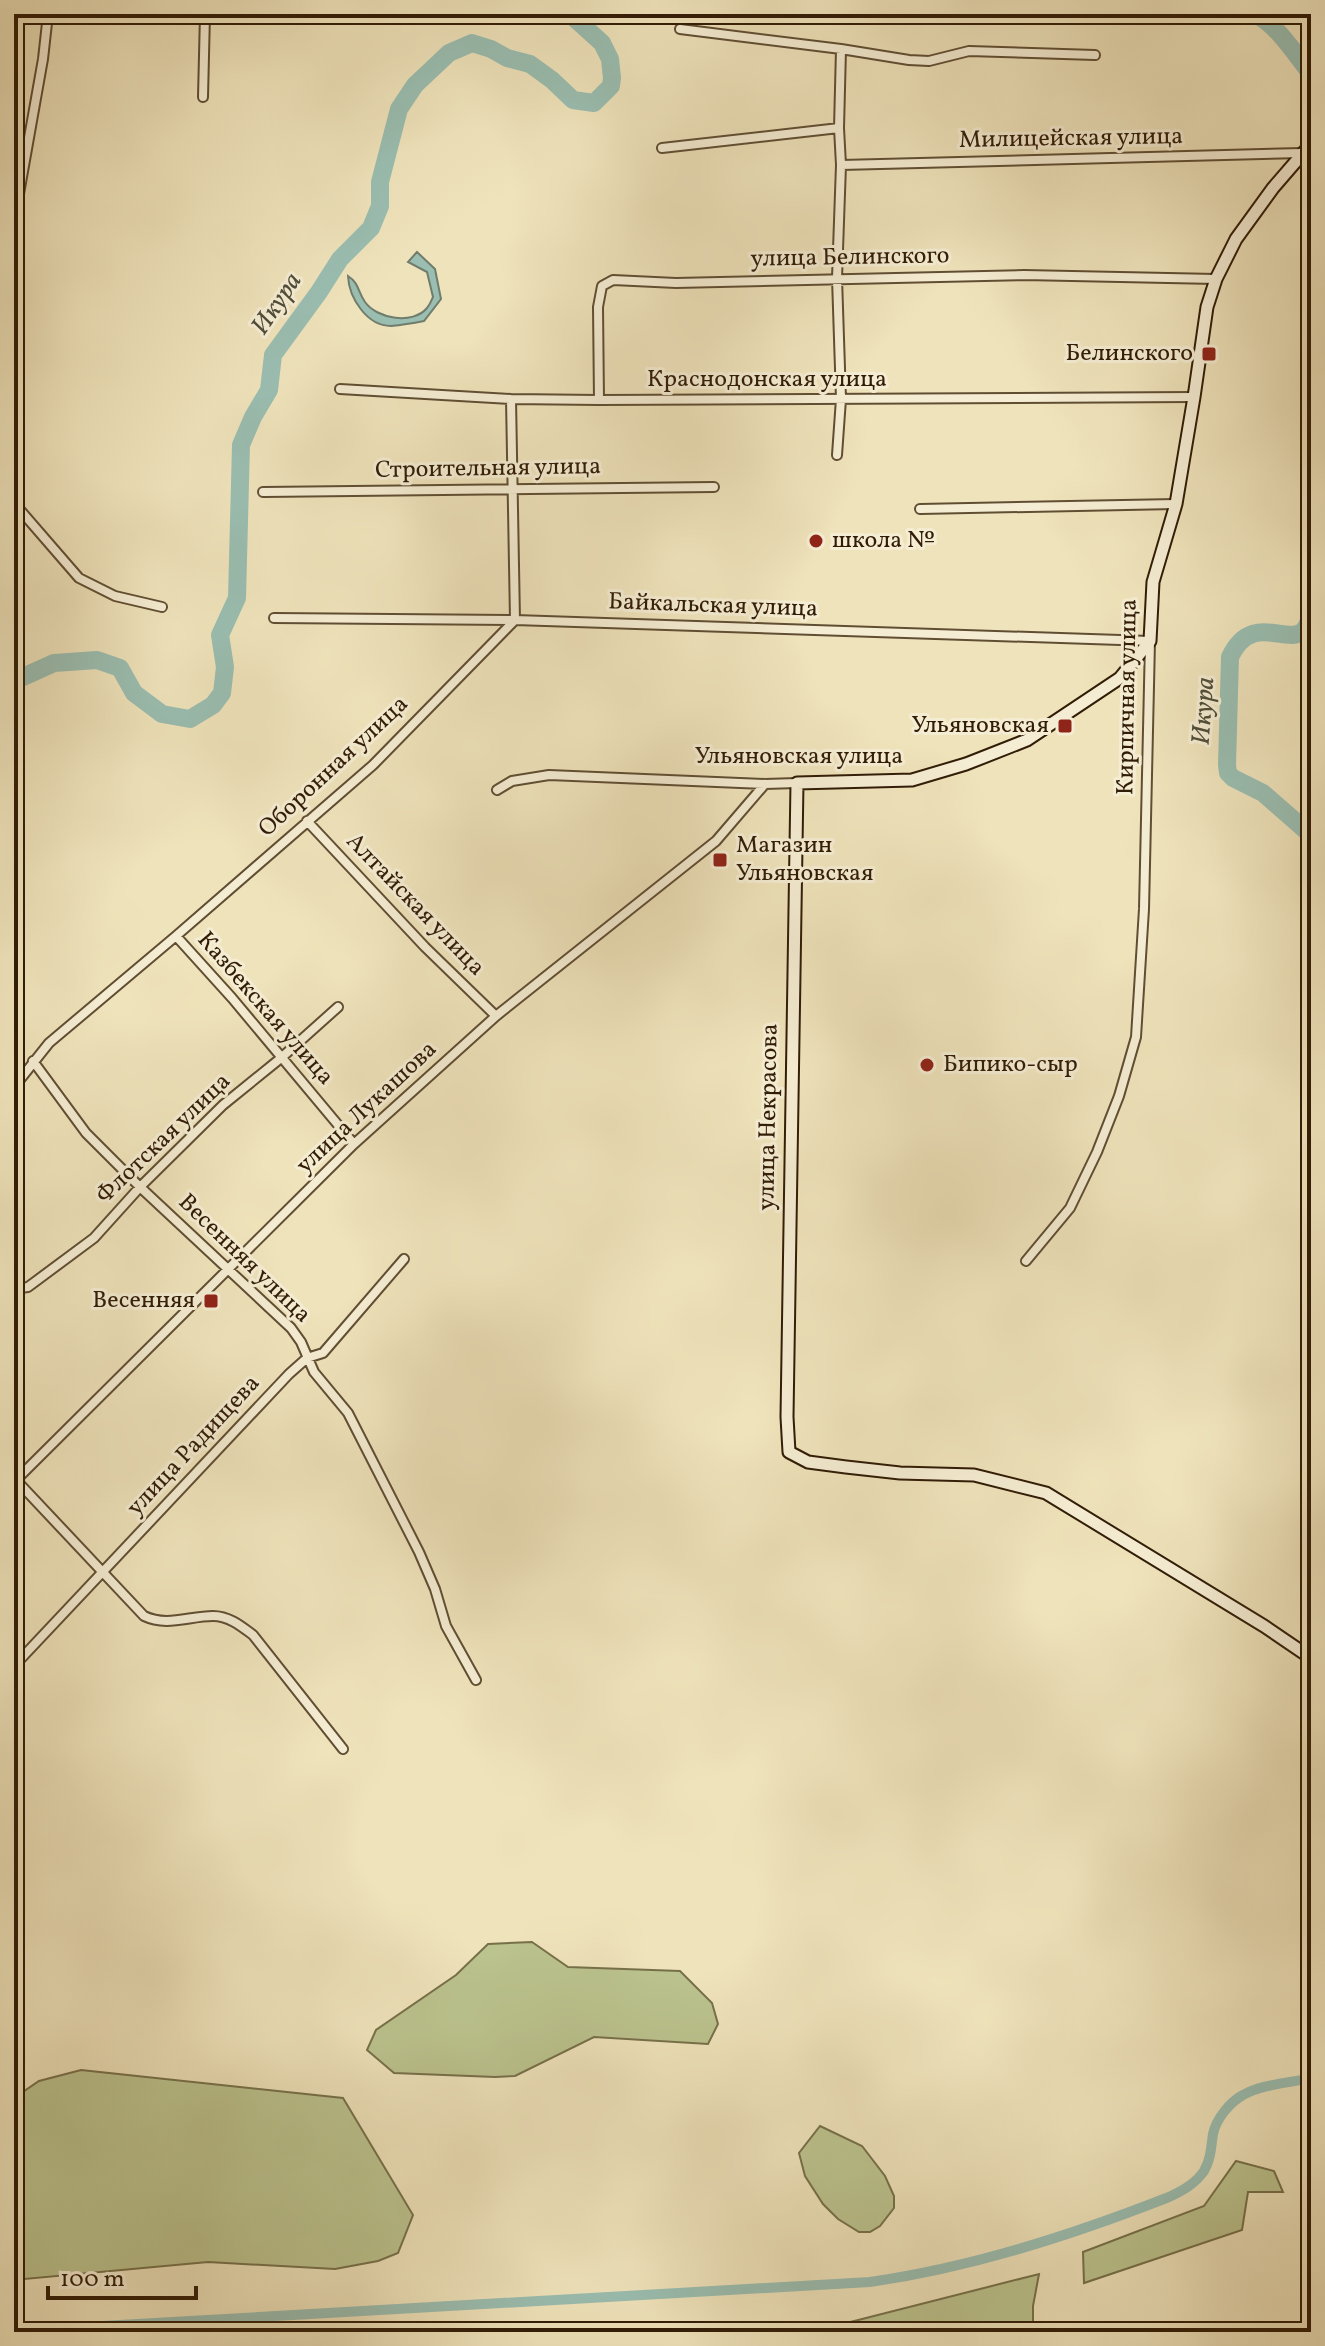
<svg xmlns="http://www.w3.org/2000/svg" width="1325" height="2346" font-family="Vollkorn,serif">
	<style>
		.green { fill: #bbc38e; stroke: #76704a; stroke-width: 2 }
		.water { fill: #9abeb1; stroke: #707d6d; stroke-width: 2 }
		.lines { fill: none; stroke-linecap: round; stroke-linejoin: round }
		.canal { stroke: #9abeb1; stroke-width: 10 }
		.river { stroke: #9abeb1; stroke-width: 18 }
		.street-casing { stroke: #604e33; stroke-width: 12 }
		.secondary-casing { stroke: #311c06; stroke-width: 15 }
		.street { stroke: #f5edd3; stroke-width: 8 }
		.secondary { stroke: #f5edd3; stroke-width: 11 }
		.poi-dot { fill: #8f2418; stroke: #f5edd3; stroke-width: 3 }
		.labels { text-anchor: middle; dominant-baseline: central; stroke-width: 6; stroke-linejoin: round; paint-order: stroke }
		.street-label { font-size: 24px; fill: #311c06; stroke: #f5edd3 }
		.poi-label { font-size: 24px; fill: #311c06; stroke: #f5edd3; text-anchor: end }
		.water-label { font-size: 26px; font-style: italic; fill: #504d39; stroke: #f5edd3 }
	</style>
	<rect width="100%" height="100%" fill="#efe3bb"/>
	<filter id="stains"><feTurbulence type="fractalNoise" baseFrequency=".0025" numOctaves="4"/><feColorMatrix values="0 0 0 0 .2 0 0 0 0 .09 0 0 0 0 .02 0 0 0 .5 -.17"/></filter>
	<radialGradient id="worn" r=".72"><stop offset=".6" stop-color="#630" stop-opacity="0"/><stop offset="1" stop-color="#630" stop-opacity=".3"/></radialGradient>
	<!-- green -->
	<path class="green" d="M 532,1942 L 568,1967 L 680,1971 L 712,2003 L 718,2024 L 708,2044 L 594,2037 L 515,2076 L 495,2077 L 394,2073 L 367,2050 L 376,2030 L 456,1975 L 488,1944 Z
		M 81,2070 L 343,2098 L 413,2215 L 398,2253 L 378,2261 L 335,2269 L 208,2262 L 14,2280 L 14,2098 L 39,2081 Z
		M 820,2126 L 862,2146 L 885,2176 L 894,2196 L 894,2208 L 880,2226 L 870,2232 L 859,2232 L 838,2219 L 823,2204 L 805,2176 L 799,2153 Z
		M 1236,2161 L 1274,2171 L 1283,2192 L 1248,2192 L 1242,2230 L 1084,2283 L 1083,2252 L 1204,2206 Z
		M 1039,2274 L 1033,2306 L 1033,2332 L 977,2332 L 975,2328 L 959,2332 L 811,2332 Z"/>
	<!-- water -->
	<path class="water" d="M 417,252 L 435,269 L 441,299 L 424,321 C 414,323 402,325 391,326 C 367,326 349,298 348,276 C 359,283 358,292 365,302 C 377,319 413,325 427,308 C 430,305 431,301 433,297 L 427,272 L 408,262 Z"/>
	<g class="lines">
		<!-- canal -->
		<path class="canal" d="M 14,2331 L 870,2282 C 973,2267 1072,2235 1169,2197 C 1182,2191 1195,2184 1204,2171 C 1211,2159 1211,2147 1213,2134 C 1216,2119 1230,2102 1243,2095 C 1262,2084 1290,2083 1311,2078"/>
		<!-- river -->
		<path class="river" d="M 1076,14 L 1111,14
			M 1254,14 C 1276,23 1296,55 1311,74
			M 1311,606 C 1310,615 1310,625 1303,631 C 1287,646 1252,611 1230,657 L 1227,765 L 1228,773 L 1233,778 L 1263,793 L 1311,835
			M 14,681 L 54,663 L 97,660 L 120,668 L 134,693 L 162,714 L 190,719 L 213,705 L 222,693 L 225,667 L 220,635 L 237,598 L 241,445 L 253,417 L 269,390 L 273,355 L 319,292 L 340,259 L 371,228 L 380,206 L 380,182 L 399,109 L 415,85 L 449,53 L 472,43 L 491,49 L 507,58 L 530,64 L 552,80 L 573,100 L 594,103 L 611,86 L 612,78 L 610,59 L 602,43 L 570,14"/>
		<!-- street casing -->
		<g class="street-casing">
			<path id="street" d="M 680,29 L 841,49 L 909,60 L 929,61 L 969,51 L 1095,55
				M 203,97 L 205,14
				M 662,148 L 839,128
				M 841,165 L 1303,153
				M 14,222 L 43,59 L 48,14
				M 340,389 L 511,399 L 599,400 L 1194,397
				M 599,400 L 598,307 L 602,286 L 613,280 L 676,283 L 1024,275 L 1216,279
				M 837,455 L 841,399 L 837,278 L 841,165 L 839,128 L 841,49
				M 263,492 L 714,487
				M 14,503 L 79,578 L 115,596 L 162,607
				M 920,509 L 1176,504
				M 274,618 L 515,620 L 1150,641 L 1144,909 L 1136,1037 L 1119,1096 L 1097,1152 L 1070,1208 L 1026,1261
				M 497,790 L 512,781 L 549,775 L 765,784 L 797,783
				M 307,821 L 425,947 L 496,1016
				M 176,936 L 232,998 L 354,1144
				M 33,1061 L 86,1133 L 140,1187 L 291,1328 L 301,1342 L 314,1372 L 348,1413 L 419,1552 L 435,1589 L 446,1626 L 476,1680
				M 14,1087 L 49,1043 L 176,936 L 373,765 L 515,620 L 511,399
				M 14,1284 L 20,1288 L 28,1287 L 94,1238 L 140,1187 L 223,1105 L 281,1058 L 338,1007
				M 16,1480 L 144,1616 C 167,1627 189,1616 213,1616 C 229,1616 241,1626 253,1635 L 343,1749
				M 14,1482 L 354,1144 L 496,1016 L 716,841 L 765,784
				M 14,1666 L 289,1374 L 307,1358 L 323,1353 L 404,1259"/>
		</g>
		<!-- secondary casing -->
		<g class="secondary-casing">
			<path id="secondary" d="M 1311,144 L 1273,188 L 1236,239 L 1216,279 L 1207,307 L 1194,397 L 1176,504 L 1153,582 L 1150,641 L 1120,678 L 1027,740 L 966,764 L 912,780 L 797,783 L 787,1417 L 789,1452 L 808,1462 L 846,1467 L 900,1473 L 974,1475 L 1046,1493 L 1264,1626 L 1311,1658"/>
		</g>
		<!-- street -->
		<use href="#street" class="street"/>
		<!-- secondary -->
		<use href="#secondary" class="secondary"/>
	</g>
	<!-- markers -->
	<g class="poi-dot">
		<rect x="1201" y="346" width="16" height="16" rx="4"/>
		<circle cx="816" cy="541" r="8"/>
		<rect x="1057" y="718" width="16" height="16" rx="4"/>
		<rect x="712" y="852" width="16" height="16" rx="4"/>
		<circle cx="927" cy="1065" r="8"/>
		<rect x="203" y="1293" width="16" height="16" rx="4"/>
	</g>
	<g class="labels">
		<!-- street labels -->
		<g class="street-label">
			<text transform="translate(1071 139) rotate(-1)">Милицейская улица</text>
			<text transform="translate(850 258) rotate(-1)">улица Белинского</text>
			<text x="767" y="380">Краснодонская улица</text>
			<text transform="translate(488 469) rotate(-1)">Строительная улица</text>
			<text transform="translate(713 606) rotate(2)">Байкальская улица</text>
			<text transform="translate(1128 697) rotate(-89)">Кирпичная улица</text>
			<text x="799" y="757">Ульяновская улица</text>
			<text transform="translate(334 767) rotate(-43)">Оборонная улица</text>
			<text transform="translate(415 905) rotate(46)">Алтайская улица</text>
			<text transform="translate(265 1009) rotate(49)">Казбекская улица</text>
			<text transform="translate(367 1108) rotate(-43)">улица Лукашова</text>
			<text transform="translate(769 1117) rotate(-89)">улица Некрасова</text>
			<text transform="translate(164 1139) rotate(-44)">Флотская улица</text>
			<text transform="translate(244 1259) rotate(44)">Весенняя улица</text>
			<text transform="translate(194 1446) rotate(-47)">улица Радищева</text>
		</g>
		<!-- poi labels -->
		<g class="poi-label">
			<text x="1193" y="354">Белинского</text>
			<text x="832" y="541" text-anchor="start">школа №</text>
			<text x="1049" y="726">Ульяновская</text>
			<text x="736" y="846" text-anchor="start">Магазин<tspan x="736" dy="28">Ульяновская</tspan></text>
			<text x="943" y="1065" text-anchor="start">Бипико-сыр</text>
			<text x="195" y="1301">Весенняя</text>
		</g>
		<!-- water labels -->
		<g class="water-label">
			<text transform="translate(277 304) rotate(-56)">Икура</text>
			<text transform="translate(1204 711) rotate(-86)">Икура</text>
		</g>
	</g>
	<!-- margin -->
	<rect width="1325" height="2346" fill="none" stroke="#efe3bb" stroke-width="48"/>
	<rect x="16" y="16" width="1293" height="2314" fill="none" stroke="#311c06" stroke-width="4"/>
	<rect x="24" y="24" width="1277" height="2298" fill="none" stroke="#311c06" stroke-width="2"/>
	<!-- scale -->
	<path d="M48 2286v12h148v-12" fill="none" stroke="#311c06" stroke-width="4"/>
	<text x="60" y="2286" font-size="24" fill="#311c06" stroke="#f5edd3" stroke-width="6" paint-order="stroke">100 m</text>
	<rect width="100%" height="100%" filter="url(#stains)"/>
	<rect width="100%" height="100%" fill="url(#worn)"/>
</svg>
